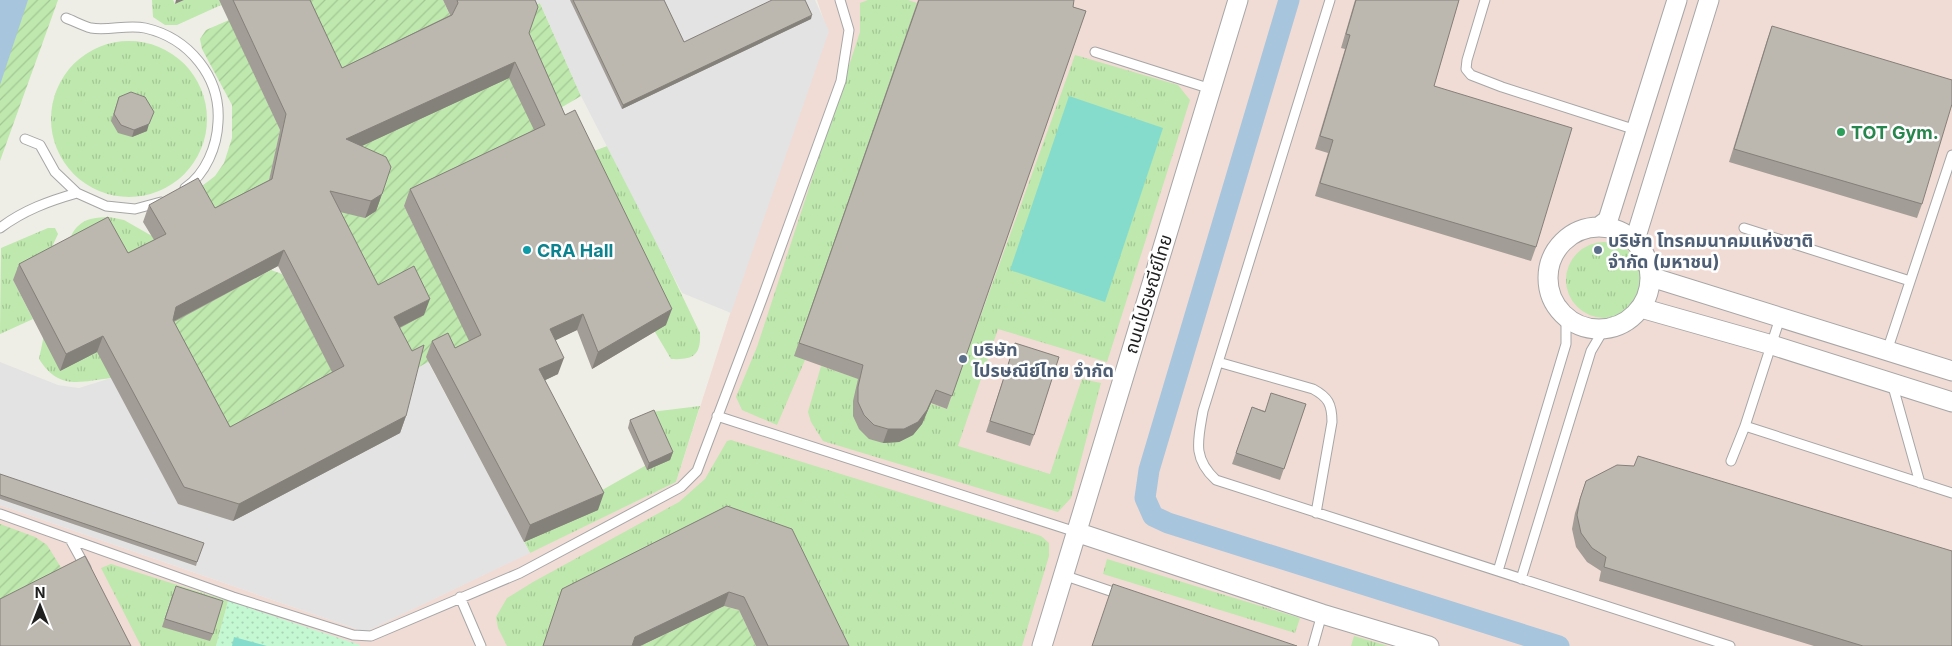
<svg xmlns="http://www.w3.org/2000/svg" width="1952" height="646" font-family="Inter,'Noto Sans Thai',sans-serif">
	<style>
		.commercial { fill: #f0dcd5 }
		.grass { fill: url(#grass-tufts) }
		.park { fill: url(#park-dots) }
		.garden { fill: url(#garden-furrows) }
		.pitch { fill: #86dccc }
		.parking { fill: #e3e3e3 }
		.water { fill: #a7c5dc }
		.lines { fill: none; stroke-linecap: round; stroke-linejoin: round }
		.canal { stroke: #a7c5dc; stroke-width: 21 }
		.service-casing { stroke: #a6a6a6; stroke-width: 11 }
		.minor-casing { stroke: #a6a6a6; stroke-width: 21 }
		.service { stroke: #fff; stroke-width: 9 }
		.minor { stroke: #fff; stroke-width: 19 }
		.wall { fill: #a29d96; fill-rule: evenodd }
		.shaded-wall { fill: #84807a }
		.building { fill: #bcb7af; stroke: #84807a; fill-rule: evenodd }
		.leisure-dot { fill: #2e9e5b; stroke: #fff; stroke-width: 2 }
		.culture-dot { fill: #0f9aa8; stroke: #fff; stroke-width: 2 }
		.service-dot { fill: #5c6f8a; stroke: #fff; stroke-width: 2 }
		.labels { text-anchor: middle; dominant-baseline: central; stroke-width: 5; stroke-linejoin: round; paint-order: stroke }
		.leisure-label { font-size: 18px; font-weight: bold; fill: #27864d; stroke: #fff; text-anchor: start }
		.service-label { font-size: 18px; font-weight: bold; fill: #4e5e75; stroke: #fff; text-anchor: start }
		.culture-label { font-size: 18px; font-weight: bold; fill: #0d838f; stroke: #fff; text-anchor: start }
		.street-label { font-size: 18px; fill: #1f1f1f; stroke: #fff }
	</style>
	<defs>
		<pattern id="grass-tufts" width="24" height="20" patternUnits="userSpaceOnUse" patternTransform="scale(1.25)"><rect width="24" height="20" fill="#bee8ad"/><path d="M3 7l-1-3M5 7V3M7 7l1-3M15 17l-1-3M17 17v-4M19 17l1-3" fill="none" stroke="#a3c794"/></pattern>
		<pattern id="park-dots" width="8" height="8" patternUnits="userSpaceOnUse" patternTransform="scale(1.25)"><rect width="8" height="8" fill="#c4f8d3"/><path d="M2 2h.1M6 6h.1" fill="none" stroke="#a8d4b5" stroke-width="1.8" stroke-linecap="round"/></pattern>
		<pattern id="garden-furrows" width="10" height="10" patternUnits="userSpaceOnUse" patternTransform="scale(1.25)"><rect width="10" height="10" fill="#bee8ad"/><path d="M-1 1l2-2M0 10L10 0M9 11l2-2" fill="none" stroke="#a3c794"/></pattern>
	</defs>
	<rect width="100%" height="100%" fill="#efeee6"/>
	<!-- commercial -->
	<path class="commercial" d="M 817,0 L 1952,0 L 1952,646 L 0,646 L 0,505 L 365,632 L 676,482 L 824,21 Z"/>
	<!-- grass -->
	<path class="grass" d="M 152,0 L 173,0 L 175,4 L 184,0 L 219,0 L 221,5 L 177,25 L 165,25 L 153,17 Z
		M 868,0 L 908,0 L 917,3 L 805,360 L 777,425 L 742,410 L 736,397 L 757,347 L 860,32 L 860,3 Z
		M51 119a78 78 0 1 1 156 0a78 78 0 1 1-156 0Z
		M 1075,55 L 1178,85 L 1190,100 L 1107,362 L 998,329 L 958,446 L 1050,474 L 1082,379 L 1101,383 L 1071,498 L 1058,512 L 823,441 L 811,422 L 808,412 L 821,366 L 947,409 Z
		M 610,145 L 700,333 C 701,356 693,360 671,359 L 655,332 L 583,155 Z
		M 109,217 L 124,220 L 152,236 L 160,250 L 111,378 C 78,382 59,390 39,359 C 45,333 61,242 77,227 C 87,217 96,218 109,217 Z
		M 48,228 L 55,228 L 58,234 L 44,264 L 13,280 L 33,319 L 0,334 L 1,248 Z
		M1566 280a38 38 0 1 1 76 0a38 38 0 1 1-76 0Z
		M 700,406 L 676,482 L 530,553 L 521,536 L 650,463 L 651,412 Z
		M 731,440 L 1041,536 L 1049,543 L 1049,556 L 1022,646 L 838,646 L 787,543 L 557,603 L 543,646 L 507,646 L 498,628 L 496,617 L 507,598 L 533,582 L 679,502 L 705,479 L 727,441 Z
		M 1107,559 L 1300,618 L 1295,633 L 1103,574 Z
		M 111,564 L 228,601 L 216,646 L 141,646 L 101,568 Z
		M 1354,636 L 1388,646 L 1389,646 L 1351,646 Z"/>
	<!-- park -->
	<path class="park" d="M 228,601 L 360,645 L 360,646 L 216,646 Z"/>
	<!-- garden -->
	<path class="garden" d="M 0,0 L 58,0 L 0,161 Z
		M 296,0 L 443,0 L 452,20 L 343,81 Z
		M 540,3 L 581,96 L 552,113 L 559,132 L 404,206 L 470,341 L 409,373 L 324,208 L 340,156 L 525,8 Z
		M 229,20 L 280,130 L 266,195 L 209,224 L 192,194 L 215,176 L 224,163 L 232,138 L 232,105 L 202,49 L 200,39 L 206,30 Z
		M 271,270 L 282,274 L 334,375 L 232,439 L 170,323 Z
		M 0,524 L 35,537 L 47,545 L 70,582 L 0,646 Z
		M 724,606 L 739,610 L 756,646 L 640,646 Z"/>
	<!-- pitch -->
	<path class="pitch" d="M 1069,96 L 1163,128 L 1105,302 L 1010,270 Z
		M 234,637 L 267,646 L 232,646 Z"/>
	<!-- parking -->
	<path class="parking" d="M 521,0 L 815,0 L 829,31 L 731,313 L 682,293 L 581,96 L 540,3 L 525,8 Z
		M 0,362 L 58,385 L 79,388 L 111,378 L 178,503 L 428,362 L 530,553 L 365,632 L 0,505 Z"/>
	<!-- water -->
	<path class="water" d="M 0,0 L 28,0 L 0,85 Z"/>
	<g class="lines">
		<!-- canal -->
		<path class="canal" d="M 1289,0 L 1149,470 L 1145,498 L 1153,516 L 1168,523 L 1559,646"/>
		<!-- service casing -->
		<g class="service-casing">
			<path id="service" d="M 1330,0 L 1203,411 C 1198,440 1192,458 1216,480 L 1730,646
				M 1485,0 L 1467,60 L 1466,69 L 1471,75 L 1502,87 L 1636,130
				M 66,18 C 74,21 83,26 91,28 C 109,31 128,24 145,28 C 189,38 221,77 218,122 C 217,146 206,174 185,188
				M 1095,52 L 1211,89
				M 25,139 L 40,145 L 55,172 L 77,193 L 106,206 L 135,209 L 161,202
				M 0,228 C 24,210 49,201 77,193
				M 1744,228 L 1910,281
				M 1887,351 L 1952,155
				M 1218,362 L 1313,389 C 1328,397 1332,404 1332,422 L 1316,513
				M 1892,383 L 1920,483
				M 717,416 L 1076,532
				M 1745,426 L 1952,493
				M 1731,461 L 1745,426 L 1780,318
				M 0,514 L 233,597 L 353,635 L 371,636 L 520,573 L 681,487 L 697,471 L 762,299 L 841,81 L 849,30 L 840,0
				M 70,539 L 86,568
				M 1498,571 L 1566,344 L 1566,317
				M 1063,575 L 1122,595
				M 1521,579 L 1591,351 L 1604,329
				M 460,597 L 481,646
				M 1313,646 L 1322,614"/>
		</g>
		<!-- minor casing -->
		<g class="minor-casing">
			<path id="minor" d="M 1600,226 L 1608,220 L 1677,0
				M1548 278a51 51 0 1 1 102 0a51 51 0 1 1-102 0Z
				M 1635,240 L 1709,0
				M 1651,277 L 1952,371
				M 1641,308 L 1772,345 L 1952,402
				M 1076,532 L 1322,614 L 1429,646
				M 1042,646 L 1238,0"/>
		</g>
		<!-- service -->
		<use href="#service" class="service"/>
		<!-- minor -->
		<use href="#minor" class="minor"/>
	</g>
	<!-- wall -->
	<path class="wall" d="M 219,0 L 310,0 L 342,68 L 450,15 L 443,0 L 535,0 L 529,33 L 565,115 L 666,325 L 592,369 L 577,330 L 555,340 L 558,374 L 545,380 L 598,510 L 524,542 L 426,357 L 432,341 L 455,348 L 469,341 L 404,206 L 410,189 L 534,130 L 509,78 L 362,146 L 382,194 L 376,211 L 365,218 L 340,212 L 378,285 L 424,315 L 400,328 L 406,416 L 400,433 L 233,521 L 178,504 L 97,352 L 60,371 L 13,280 L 19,264 L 128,253 L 154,240 L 143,222 L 149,205 L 215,208 L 269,180 L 280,130 ZM 278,266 L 332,372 L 230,427 L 174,322 Z
		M 570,0 L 664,0 L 684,42 L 811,19 L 622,109 Z
		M 918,0 L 1073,7 L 1086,11 L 947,409 L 931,403 L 922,424 L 913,435 L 899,442 L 883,443 L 869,439 L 859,429 L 853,416 L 853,401 L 858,379 L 794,356 Z
		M 1355,0 L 1459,0 L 1434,86 L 1536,247 L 1531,261 L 1315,196 L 1328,153 L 1315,149 L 1345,49 L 1341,48 Z
		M 1772,26 L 1922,204 L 1917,218 L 1729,162 L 1767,40 Z
		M 119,97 L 147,131 L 132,137 L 118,133 L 111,121 Z
		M 1015,343 L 1034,435 L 1030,446 L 986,432 Z
		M 1306,404 L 1280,480 L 1232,464 L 1252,407 L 1265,411 Z
		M 630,420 L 673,452 L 670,460 L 647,470 L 628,428 Z
		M 0,474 L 197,562 L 196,566 L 0,499 Z
		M 1586,481 L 1952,646 L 1814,646 L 1599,581 L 1601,571 L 1587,562 L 1576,547 L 1572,529 L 1575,513 Z
		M 727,506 L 849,646 L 756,646 L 739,610 L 724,606 L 640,646 L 543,646 L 562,589 Z
		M 173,593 L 213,634 L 210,641 L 162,627 Z"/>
	<!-- shaded-wall -->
	<path class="shaded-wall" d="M 176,0 L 184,0 L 175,4 Z
		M 812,15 L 811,19 L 622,109 L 623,105 Z
		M 515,62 L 509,78 L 340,156 L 346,139 Z
		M 149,124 L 147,131 L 132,137 L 134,130 Z
		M 382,194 L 376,211 L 365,218 L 371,201 Z
		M 284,250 L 278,266 L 170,323 L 176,307 Z
		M 430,299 L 424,315 L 388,333 L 394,317 Z
		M 672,309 L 666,325 L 592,369 L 598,352 Z
		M 583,314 L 577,330 L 544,346 L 550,329 Z
		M 103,336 L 97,352 L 60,371 L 66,354 Z
		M 564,358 L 558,374 L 533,386 L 539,369 Z
		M 936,390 L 931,403 L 922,424 L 913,435 L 899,442 L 883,443 L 888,429 Z
		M 406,416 L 400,433 L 233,521 L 239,504 Z
		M 673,452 L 670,460 L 647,470 L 649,463 Z
		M 604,493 L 598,510 L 524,542 L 530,525 Z
		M 729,592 L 724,606 L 640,646 L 632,646 L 635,637 Z"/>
	<!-- building -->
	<path class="building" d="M 233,0 L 310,0 L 342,68 L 452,15 L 458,3 L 457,0 L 535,0 L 538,7 L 529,33 L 565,115 L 575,110 L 672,309 L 598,352 L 583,314 L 550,329 L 564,358 L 539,369 L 604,493 L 530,525 L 432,341 L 448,333 L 455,348 L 481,335 L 410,189 L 545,125 L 515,62 L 346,139 L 386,157 L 391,167 L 382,194 L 371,201 L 330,191 L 378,285 L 414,266 L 430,299 L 394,317 L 412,351 L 424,345 L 406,416 L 239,504 L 184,487 L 103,336 L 66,354 L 19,264 L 108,217 L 128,253 L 166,234 L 149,205 L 198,178 L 215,208 L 272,179 L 286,114 ZM 284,250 L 344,366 L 230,427 L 173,320 L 176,307 Z
		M 573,0 L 664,0 L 684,42 L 772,0 L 805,0 L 812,15 L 623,105 Z
		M 919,0 L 1074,0 L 1073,7 L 1086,11 L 952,396 L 936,390 L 927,410 L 918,422 L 904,429 L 888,429 L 874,425 L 864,415 L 858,402 L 858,387 L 863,365 L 799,343 Z
		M 1356,0 L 1459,0 L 1434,86 L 1572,128 L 1536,247 L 1320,183 L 1333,140 L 1320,136 L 1350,35 L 1346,34 Z
		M 1772,26 L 1952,80 L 1952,104 L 1922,204 L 1734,149 Z
		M 131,92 L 145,97 L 154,112 L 149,124 L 134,130 L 121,125 L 114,114 L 119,97 Z
		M 1015,343 L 1059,357 L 1034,435 L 990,421 Z
		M 1271,393 L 1306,404 L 1284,469 L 1236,453 L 1252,407 L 1265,412 Z
		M 654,410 L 673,452 L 649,463 L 630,420 Z
		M 1638,456 L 1952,551 L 1952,646 L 1863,646 L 1604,567 L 1606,557 L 1592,548 L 1581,533 L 1577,515 L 1580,499 L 1586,481 L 1617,465 L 1634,466 Z
		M 0,474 L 204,543 L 197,562 L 0,495 Z
		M 727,506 L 792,529 L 849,646 L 768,646 L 744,597 L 729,592 L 635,637 L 632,646 L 543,646 L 562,589 Z
		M 85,556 L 131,646 L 0,646 L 0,599 Z
		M 1113,584 L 1297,646 L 1092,646 Z
		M 176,586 L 223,601 L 213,634 L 165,619 Z"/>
	<!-- markers -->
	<circle class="leisure-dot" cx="1841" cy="132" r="5"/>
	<circle class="culture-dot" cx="527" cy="250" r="5"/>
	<g class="service-dot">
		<circle cx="1598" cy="250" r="5"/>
		<circle cx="963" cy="359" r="5"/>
	</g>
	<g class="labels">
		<!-- leisure labels -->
		<g class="leisure-label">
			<text x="1851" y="132">TOT Gym.</text>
		</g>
		<!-- service labels -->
		<g class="service-label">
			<text x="1608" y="240">บริษัท โทรคมนาคมแห่งชาติ<tspan x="1608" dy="21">จำกัด (มหาชน)</tspan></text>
			<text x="973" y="349">บริษัท<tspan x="973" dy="21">ไปรษณีย์ไทย จำกัด</tspan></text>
		</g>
		<!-- culture labels -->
		<g class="culture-label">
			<text x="537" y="250">CRA Hall</text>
		</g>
		<!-- street labels -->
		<g class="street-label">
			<text transform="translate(1148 294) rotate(-73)">ถนนไปรษณีย์ไทย</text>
		</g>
	</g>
	<!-- north arrow -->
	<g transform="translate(40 606)" stroke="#ffffff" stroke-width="4" paint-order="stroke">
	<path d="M0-4L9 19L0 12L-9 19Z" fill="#1f1f1f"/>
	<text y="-8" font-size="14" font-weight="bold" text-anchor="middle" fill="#1f1f1f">N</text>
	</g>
</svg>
